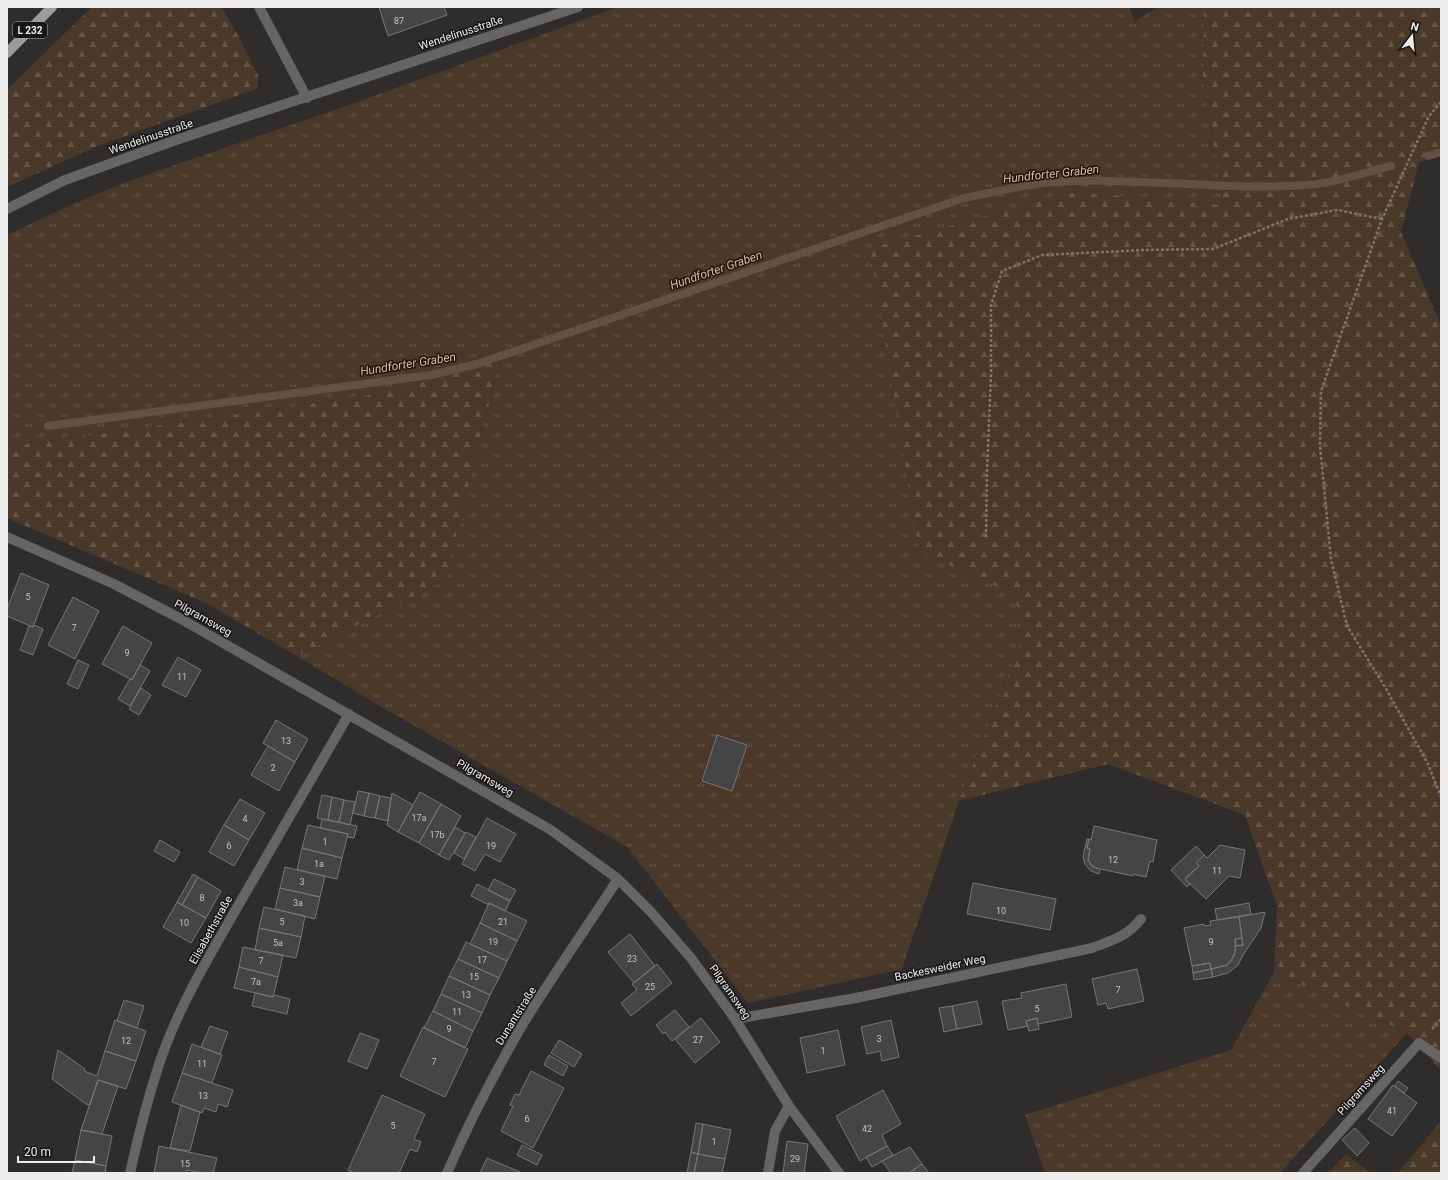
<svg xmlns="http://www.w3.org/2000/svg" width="1448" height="1180" font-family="Roboto,sans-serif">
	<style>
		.grass { fill: url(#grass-tufts) }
		.forest { fill: url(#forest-firs) }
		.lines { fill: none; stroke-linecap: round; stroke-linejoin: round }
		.stream { stroke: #625246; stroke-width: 8 }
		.building { fill: #454447; stroke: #77777a }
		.path { stroke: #787775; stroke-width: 2.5; stroke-dasharray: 3 2; stroke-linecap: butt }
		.minor { stroke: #666563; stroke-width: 10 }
		.primary { stroke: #9d9b98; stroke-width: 10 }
		.labels { text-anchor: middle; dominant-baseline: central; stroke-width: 3; stroke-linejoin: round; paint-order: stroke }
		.number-label { font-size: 9px; fill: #c4c3c2 }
		.shield { fill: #171615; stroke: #aeacab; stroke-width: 1 }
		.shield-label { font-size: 10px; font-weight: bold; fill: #eeedeb }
		.street-label { font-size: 11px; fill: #eeedeb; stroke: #171615 }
		.water-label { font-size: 12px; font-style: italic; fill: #e8b88a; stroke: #171615 }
	</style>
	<defs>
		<pattern id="grass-tufts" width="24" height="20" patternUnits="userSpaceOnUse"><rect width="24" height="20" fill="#4a3929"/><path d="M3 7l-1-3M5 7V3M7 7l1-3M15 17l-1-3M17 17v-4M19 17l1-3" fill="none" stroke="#645648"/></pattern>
		<pattern id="forest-firs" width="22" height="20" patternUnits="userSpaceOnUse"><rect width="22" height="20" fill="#4a3929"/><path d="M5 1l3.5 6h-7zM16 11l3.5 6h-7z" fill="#645648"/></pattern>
	</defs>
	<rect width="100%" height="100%" fill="#2f2d2b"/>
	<!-- grass -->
	<path class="grass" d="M 618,7 L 1129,7 L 1135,21 L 1159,7 L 1204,7 L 1203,78 L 1223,205 L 1074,192 L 919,552 L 1016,594 L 1019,647 L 959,801 L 902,969 L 748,1003 L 627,847 L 385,709 L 297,656 L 445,580 L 500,359 L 378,394 L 7,447 L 7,235 L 69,206 L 129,181 L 363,100 Z
		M 1274,972 L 1407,1033 L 1280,1173 L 1045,1173 L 1025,1115 L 1231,1050 Z"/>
	<!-- forest -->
	<path class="forest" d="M 92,7 L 221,7 L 234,28 L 258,75 L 258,88 L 95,147 L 7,187 L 7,90 Z
		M 1204,7 L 1441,7 L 1441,156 L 1419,162 L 1401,232 L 1441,325 L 1441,1070 L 1407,1033 L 1274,972 L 1277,906 L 1245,815 L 1108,764 L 959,801 L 1019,647 L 1016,595 L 919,552 L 870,248 L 1074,192 L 1223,205 L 1203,78 Z
		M 500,358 L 445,580 L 297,656 L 206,603 L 7,518 L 7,447 L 378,394 Z
		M 1441,1121 L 1441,1173 L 1398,1173 Z
		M 1346,1154 L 1371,1173 L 1328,1173 Z"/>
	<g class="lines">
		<!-- stream -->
		<path class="stream" d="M 1428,156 L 1441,152
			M 48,426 L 431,375 L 477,364 L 964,198 C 1000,191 1035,182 1072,181 C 1150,178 1228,191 1306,185 C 1335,183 1363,173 1391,166"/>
	</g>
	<!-- building -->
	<path class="building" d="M 379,7 L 444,7 L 447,15 L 388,36 Z
		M 21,573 L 49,585 L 33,627 L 7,616 L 7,609 Z
		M 73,597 L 99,611 L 75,659 L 48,645 Z
		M 34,625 L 43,629 L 33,655 L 20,650 L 29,626 L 33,627 Z
		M 123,626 L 152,643 L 132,680 L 102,664 Z
		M 178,657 L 201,670 L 186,697 L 162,685 Z
		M 78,660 L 89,665 L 78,689 L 67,684 Z
		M 140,665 L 150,671 L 130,706 L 118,699 L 130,679 L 132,680 Z
		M 141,688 L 151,695 L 139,715 L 129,709 Z
		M 276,720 L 308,739 L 295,762 L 263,743 Z
		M 717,735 L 747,745 L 732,791 L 702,781 Z
		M 268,746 L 295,762 L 279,791 L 251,775 Z
		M 358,791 L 369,793 L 364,816 L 353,813 Z
		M 420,792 L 441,804 L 419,843 L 398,832 Z
		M 369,793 L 380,796 L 375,818 L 364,816 Z
		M 392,793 L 413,805 L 398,832 L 387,825 Z
		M 322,795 L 332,797 L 328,820 L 317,818 Z
		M 380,796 L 391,798 L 388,821 L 375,818 Z
		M 332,797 L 344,800 L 339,822 L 328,820 Z
		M 240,799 L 265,813 L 249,840 L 224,825 Z
		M 344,800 L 355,802 L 350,825 L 339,822 Z
		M 441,804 L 461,816 L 439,855 L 419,843 Z
		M 487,818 L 516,834 L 500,862 L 485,854 L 475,871 L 462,864 Z
		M 322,819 L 357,826 L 354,838 L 347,837 L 348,834 L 320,828 Z
		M 224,825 L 249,840 L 234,866 L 209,852 Z
		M 308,825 L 348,834 L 342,858 L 302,848 Z
		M 1094,826 L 1157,840 L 1153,862 L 1150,861 L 1146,877 L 1133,874 L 1133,876 L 1096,868 L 1091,865 L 1088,860 L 1090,849 L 1087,848 L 1089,839 L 1091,840 Z
		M 455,827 L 465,833 L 449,860 L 439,855 Z
		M 466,832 L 476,837 L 464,859 L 454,853 Z
		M 1087,839 L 1089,839 L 1087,848 L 1090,849 L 1088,860 L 1093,867 L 1100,869 L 1099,874 L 1091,871 L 1085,864 L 1083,857 Z
		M 160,840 L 180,852 L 174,862 L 154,851 Z
		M 1220,845 L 1245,850 L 1240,878 L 1229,876 L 1206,899 L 1185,879 L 1199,866 L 1196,863 L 1204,855 L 1207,858 Z
		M 1196,846 L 1204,855 L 1196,863 L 1199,866 L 1185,879 L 1190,884 L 1187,887 L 1171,870 Z
		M 302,848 L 342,858 L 337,879 L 297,870 Z
		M 285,867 L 325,876 L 320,897 L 280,888 Z
		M 193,874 L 198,877 L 182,905 L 177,902 Z
		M 198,877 L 221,891 L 206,918 L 182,905 Z
		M 494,879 L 516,890 L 510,901 L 488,890 Z
		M 973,883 L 1056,899 L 1050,930 L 967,914 Z
		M 477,884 L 510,901 L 505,911 L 489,903 L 489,905 L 471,896 Z
		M 280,888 L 320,897 L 315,919 L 275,909 Z
		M 177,902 L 206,918 L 191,943 L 163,927 Z
		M 489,903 L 527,921 L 517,941 L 480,923 Z
		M 1249,903 L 1251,914 L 1217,920 L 1215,909 Z
		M 264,907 L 305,916 L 301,937 L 259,928 Z
		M 1265,912 L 1261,928 L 1243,955 L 1238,965 L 1228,973 L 1213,977 L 1211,969 L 1227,965 L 1234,956 L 1236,946 L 1243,945 L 1239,917 Z
		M 1239,917 L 1242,938 L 1235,939 L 1235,952 L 1231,961 L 1227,965 L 1211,969 L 1210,963 L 1192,966 L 1184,928 L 1204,924 L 1204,926 L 1211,925 L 1210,921 Z
		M 480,923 L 517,941 L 507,961 L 470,944 Z
		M 259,928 L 301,937 L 296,958 L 255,950 Z
		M 630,934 L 655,966 L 634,983 L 608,952 Z
		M 1242,938 L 1243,945 L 1236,946 L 1235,939 Z
		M 466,942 L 507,961 L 499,978 L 458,959 Z
		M 243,947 L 283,955 L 278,977 L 239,967 Z
		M 458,959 L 499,978 L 490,995 L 449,976 Z
		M 1210,963 L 1211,969 L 1193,973 L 1192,966 Z
		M 657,964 L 672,983 L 631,1016 L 621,1003 L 637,990 L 632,984 Z
		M 239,967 L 278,977 L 273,997 L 234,988 Z
		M 1137,969 L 1144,1001 L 1108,1009 L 1106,1003 L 1098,1005 L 1092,979 Z
		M 1211,969 L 1213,977 L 1194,980 L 1193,973 Z
		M 449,976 L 490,995 L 482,1013 L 441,994 Z
		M 1066,984 L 1072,1017 L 1038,1024 L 1037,1018 L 1026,1021 L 1028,1026 L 1008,1030 L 1002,1001 L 1022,998 L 1021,993 Z
		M 255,993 L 273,997 L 274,995 L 290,999 L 287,1014 L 252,1006 Z
		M 441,994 L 482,1013 L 473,1031 L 433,1011 Z
		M 124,1000 L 144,1006 L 137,1028 L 117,1021 Z
		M 977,1001 L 982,1024 L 957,1029 L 952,1006 Z
		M 952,1006 L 957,1029 L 944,1032 L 939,1008 Z
		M 675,1010 L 689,1027 L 672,1041 L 665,1032 L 663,1034 L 656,1025 Z
		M 433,1011 L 473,1031 L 465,1048 L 424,1028 Z
		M 701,1018 L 720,1042 L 695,1063 L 675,1039 Z
		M 1037,1018 L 1039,1029 L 1029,1031 L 1026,1021 Z
		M 115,1020 L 146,1031 L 136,1061 L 105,1051 Z
		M 891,1020 L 899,1057 L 882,1061 L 880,1051 L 867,1054 L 861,1027 Z
		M 210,1026 L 228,1032 L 220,1054 L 201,1047 Z
		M 423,1027 L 468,1049 L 445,1097 L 400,1076 Z
		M 838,1030 L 845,1065 L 807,1073 L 800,1038 Z
		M 360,1033 L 379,1040 L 367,1069 L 348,1061 Z
		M 559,1040 L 582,1054 L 574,1067 L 551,1053 Z
		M 192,1044 L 222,1055 L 212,1083 L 182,1073 Z
		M 58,1050 L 85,1069 L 84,1071 L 97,1076 L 105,1051 L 136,1061 L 126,1089 L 98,1080 L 90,1105 L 86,1104 L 52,1079 Z
		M 549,1055 L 568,1066 L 563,1076 L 544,1065 Z
		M 531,1071 L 564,1088 L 533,1148 L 501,1131 L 513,1106 L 510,1105 L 515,1094 L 519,1095 Z
		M 182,1073 L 233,1090 L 227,1107 L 218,1104 L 216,1112 L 204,1108 L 202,1113 L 172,1102 Z
		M 98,1080 L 118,1086 L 102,1134 L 81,1130 Z
		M 1398,1081 L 1408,1088 L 1404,1093 L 1395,1086 Z
		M 1393,1085 L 1417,1103 L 1392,1136 L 1368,1119 Z
		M 883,1090 L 901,1124 L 882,1135 L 887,1146 L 860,1161 L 836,1116 Z
		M 382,1095 L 425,1114 L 414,1139 L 421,1142 L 417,1152 L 410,1149 L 399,1173 L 354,1173 L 348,1170 Z
		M 181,1105 L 200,1112 L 190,1151 L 170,1148 Z
		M 696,1123 L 703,1124 L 698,1154 L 691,1152 Z
		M 703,1124 L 731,1130 L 725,1159 L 698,1154 Z
		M 1355,1128 L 1369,1143 L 1357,1156 L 1342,1140 Z
		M 81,1130 L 112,1136 L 106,1166 L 75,1160 Z
		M 787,1141 L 808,1144 L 804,1173 L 783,1173 Z
		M 522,1145 L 542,1155 L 537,1165 L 517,1155 Z
		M 159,1146 L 217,1158 L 213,1173 L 201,1173 L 187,1170 L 186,1173 L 154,1173 Z
		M 887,1146 L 893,1155 L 872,1167 L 866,1157 Z
		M 910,1147 L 922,1164 L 909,1173 L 891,1173 L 882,1161 Z
		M 691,1152 L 698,1154 L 694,1173 L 687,1173 Z
		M 698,1154 L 725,1159 L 722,1173 L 694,1173 Z
		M 487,1158 L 520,1172 L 520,1173 L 480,1173 Z
		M 75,1160 L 106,1166 L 105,1173 L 72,1173 Z
		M 922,1164 L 929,1173 L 909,1173 Z"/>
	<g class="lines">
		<!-- path -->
		<path class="path" d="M 1441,102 L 1429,116 L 1382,219 L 1321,391 L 1320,446 L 1331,559 L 1347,626 L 1385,687 L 1428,764 L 1441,797
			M 986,537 L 987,471 L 991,375 L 991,305 L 1002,271 L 1042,255 L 1143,250 L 1213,249 L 1288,219 L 1337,210 L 1382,219
			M 1432,1029 L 1441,1019"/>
		<!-- minor -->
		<path class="minor" d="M 259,7 L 307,98
			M 7,209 L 65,180 L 176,140 L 578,7
			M 7,537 L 114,584 L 181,619 L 551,830 L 618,879 L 651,912 L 691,958 L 735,1019 L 789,1106 L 839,1173
			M 735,1019 L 856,998 L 1092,948 C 1113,940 1126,937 1141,919
			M 130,1173 C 139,1133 149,1092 163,1053 C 181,1003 209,957 235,911 C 273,845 311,779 349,714
			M 447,1173 C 469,1122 495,1072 523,1024 C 553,975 587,927 618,879
			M 768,1173 L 775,1131 L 789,1106
			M 1303,1173 L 1419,1043 L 1441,1058"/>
		<!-- primary -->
		<path class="primary" d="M 7,53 L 52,7"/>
	</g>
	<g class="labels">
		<!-- number labels -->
		<g class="number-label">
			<text x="399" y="21">87</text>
			<text x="28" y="597">5</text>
			<text x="74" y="628">7</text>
			<text x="127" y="653">9</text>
			<text x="182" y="677">11</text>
			<text x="286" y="741">13</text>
			<text x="273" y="768">2</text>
			<text x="419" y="818">17a</text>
			<text x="245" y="819">4</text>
			<text x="437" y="835">17b</text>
			<text x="325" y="842">1</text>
			<text x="229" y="846">6</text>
			<text x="491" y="846">19</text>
			<text x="1113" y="860">12</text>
			<text x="319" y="864">1a</text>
			<text x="1217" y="871">11</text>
			<text x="302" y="882">3</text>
			<text x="202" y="898">8</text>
			<text x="298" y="903">3a</text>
			<text x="1001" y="911">10</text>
			<text x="282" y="922">5</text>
			<text x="503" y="922">21</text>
			<text x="184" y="923">10</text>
			<text x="493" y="942">19</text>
			<text x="1211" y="942">9</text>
			<text x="278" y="943">5a</text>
			<text x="632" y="959">23</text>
			<text x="482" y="960">17</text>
			<text x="261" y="961">7</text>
			<text x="474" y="977">15</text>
			<text x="256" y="982">7a</text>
			<text x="650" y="987">25</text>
			<text x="1118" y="990">7</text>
			<text x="466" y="995">13</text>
			<text x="1037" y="1009">5</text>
			<text x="457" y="1012">11</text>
			<text x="449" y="1029">9</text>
			<text x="879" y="1039">3</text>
			<text x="698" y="1040">27</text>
			<text x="126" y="1041">12</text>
			<text x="823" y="1051">1</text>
			<text x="434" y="1062">7</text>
			<text x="202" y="1064">11</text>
			<text x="203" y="1096">13</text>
			<text x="1392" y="1111">41</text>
			<text x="527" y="1119">6</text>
			<text x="393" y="1126">5</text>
			<text x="867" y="1129">42</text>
			<text x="714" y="1142">1</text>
			<text x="795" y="1159">29</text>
			<text x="185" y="1164">15</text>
		</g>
		<!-- shield labels -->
		<rect class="shield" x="13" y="22" width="34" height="16" rx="3"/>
		<g class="shield-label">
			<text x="30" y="30">L 232</text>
		</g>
		<!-- street labels -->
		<g class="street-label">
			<text transform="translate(461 33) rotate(-18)">Wendelinusstraße</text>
			<text transform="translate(151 137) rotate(-19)">Wendelinusstraße</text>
			<text transform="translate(203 618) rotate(29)">Pilgramsweg</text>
			<text transform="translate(485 778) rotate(30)">Pilgramsweg</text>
			<text transform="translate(211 930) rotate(-61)">Elisabethstraße</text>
			<text transform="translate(940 968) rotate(-12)">Backesweider Weg</text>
			<text transform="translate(730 992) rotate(55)">Pilgramsweg</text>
			<text transform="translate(516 1016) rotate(-58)">Dunantstraße</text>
			<text transform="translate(1361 1090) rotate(-48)">Pilgramsweg</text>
		</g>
		<!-- water labels -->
		<g class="water-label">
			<text transform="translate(1051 174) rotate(-6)">Hundforter Graben</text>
			<text transform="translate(716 270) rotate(-19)">Hundforter Graben</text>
			<text transform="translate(408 364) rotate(-9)">Hundforter Graben</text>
		</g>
	</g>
	<!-- border -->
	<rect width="1448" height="1180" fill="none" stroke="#eeedeb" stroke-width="16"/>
	<!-- north arrow -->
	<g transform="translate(1412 36) rotate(16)" stroke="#171615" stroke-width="3" paint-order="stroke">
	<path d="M0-3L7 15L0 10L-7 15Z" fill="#eeedeb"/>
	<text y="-6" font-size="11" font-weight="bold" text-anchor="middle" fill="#eeedeb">N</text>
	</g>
	<!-- scale -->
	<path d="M18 1156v6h76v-6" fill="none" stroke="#eeedeb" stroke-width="2"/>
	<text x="24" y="1156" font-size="12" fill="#eeedeb" stroke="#171615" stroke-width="3" paint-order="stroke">20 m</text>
</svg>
